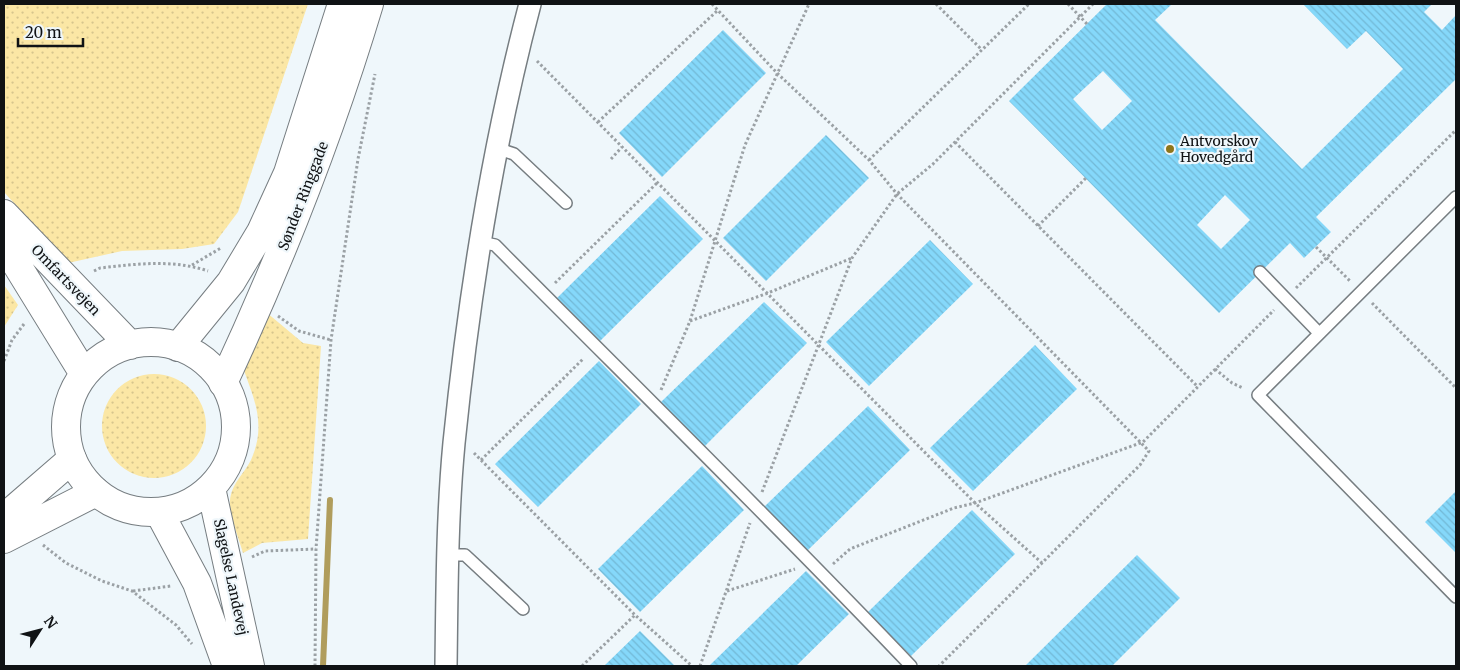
<svg xmlns="http://www.w3.org/2000/svg" width="1460" height="670" font-family="Merriweather,serif">
	<style>
		.grass { fill: url(#grass-dots) }
		.lines { fill: none; stroke-linecap: round; stroke-linejoin: round }
		.stream { stroke: #b09d5c; stroke-width: 6 }
		.building { fill: url(#building-back-hatch); fill-rule: evenodd }
		.lane-casing { stroke: #767d81; stroke-width: 14 }
		.street-casing { stroke: #767d81; stroke-width: 24 }
		.secondary-casing { stroke: #767d81; stroke-width: 30 }
		.primary-casing { stroke: #767d81; stroke-width: 30 }
		.path { stroke: #9ba1a5; stroke-width: 3; stroke-dasharray: 2.5 2.5; stroke-linecap: butt }
		.lane { stroke: #fff; stroke-width: 11 }
		.street { stroke: #fff; stroke-width: 21 }
		.secondary { stroke: #fff; stroke-width: 28 }
		.primary { stroke: #fff; stroke-width: 28 }
		.poi-dot { fill: #8e761b; stroke: #eff7fb; stroke-width: 2 }
		.labels { text-anchor: middle; dominant-baseline: central; stroke-width: 4.5; stroke-linejoin: round; paint-order: stroke }
		.poi-label { font-size: 14px; fill: #101315; stroke: #eff7fb; text-anchor: start }
		.street-label { font-size: 14px; fill: #101315; stroke: #eff7fb }
	</style>
	<defs>
		<pattern id="grass-dots" width="8" height="8" patternUnits="userSpaceOnUse" patternTransform="scale(1.25)"><rect width="8" height="8" fill="#fbe7a5"/><path d="M2 2h.1M6 6h.1" fill="none" stroke="#d6c58d" stroke-width="1.8" stroke-linecap="round"/></pattern>
		<pattern id="building-back-hatch" width="6" height="6" patternUnits="userSpaceOnUse" patternTransform="scale(1.25)"><rect width="6" height="6" fill="#85d8fa"/><path d="M-1 5l2 2M0 0l6 6M5-1l2 2" fill="none" stroke="#72b8d5"/></pattern>
	</defs>
	<rect width="100%" height="100%" fill="#eff7fb"/>
	<!-- grass -->
	<path class="grass" d="M 4,4 L 308,4 L 238,212 L 214,244 L 182,249 L 122,251 L 68,263 L 4,192 Z
		M 4,285 L 18,305 L 4,327 Z
		M 266,312 L 303,343 L 321,346 L 308,539 L 262,543 L 243,553 C 239,539 229,514 230,501 C 231,484 244,474 251,460 C 267,424 254,399 242,365 Z
		M102 426a52 52 0 1 1 104 0a52 52 0 1 1-104 0Z"/>
	<g class="lines">
		<!-- stream -->
		<path class="stream" d="M 323,666 L 330,500"/>
	</g>
	<!-- building -->
	<path class="building" d="M 1107,4 L 1172,4 L 1155,20 L 1302,169 L 1403,69 L 1366,31 L 1347,49 L 1303,4 L 1432,4 L 1424,12 L 1442,30 L 1456,15 L 1456,79 L 1316,217 L 1331,232 L 1304,258 L 1290,243 L 1219,313 L 1009,101 ZM 1103,71 L 1132,101 L 1102,130 L 1073,99 ZM 1225,195 L 1250,220 L 1221,249 L 1197,225 Z
		M 723,30 L 766,73 L 662,177 L 619,133 Z
		M 826,135 L 869,178 L 766,281 L 723,238 Z
		M 660,196 L 703,239 L 600,341 L 557,298 Z
		M 930,240 L 973,284 L 869,386 L 826,342 Z
		M 764,302 L 807,343 L 704,447 L 661,402 Z
		M 1035,345 L 1077,389 L 973,491 L 930,448 Z
		M 599,361 L 641,404 L 538,507 L 495,464 Z
		M 868,406 L 910,450 L 807,551 L 764,507 Z
		M 702,466 L 744,510 L 640,612 L 598,569 Z
		M 1456,491 L 1456,553 L 1425,522 Z
		M 972,510 L 1015,554 L 911,656 L 868,612 Z
		M 1137,555 L 1180,598 L 1112,666 L 1025,666 Z
		M 806,571 L 849,614 L 796,666 L 709,666 Z
		M 640,631 L 675,666 L 604,666 Z"/>
	<g class="lines">
		<!-- lane casing -->
		<g class="lane-casing">
			<path id="lane" d="M 496,148 L 514,154 L 566,203
				M 1456,197 L 1258,395 L 1456,597
				M 480,242 L 495,245 C 634,385 775,523 911,666
				M 1260,272 L 1319,333
				M 447,555 L 465,555 L 523,609"/>
		</g>
		<!-- street casing -->
		<g class="street-casing">
			<path id="street" d="M 446,666 C 447,592 447,517 454,443 C 469,295 492,148 530,4"/>
		</g>
		<!-- secondary casing -->
		<g class="secondary-casing">
			<path id="secondary" d="M 178,347 L 231,282 L 261,232 L 288,173 L 342,4
				M 223,383 C 281,259 330,134 369,4
				M 4,518 L 72,459
				M 4,539 L 96,492"/>
		</g>
		<!-- primary casing -->
		<g class="primary-casing">
			<path id="primary" d="M 4,214 L 130,345
				M 4,244 L 84,374
				M66 427a85 85 0 1 1 170 0a85 85 0 1 1-170 0Z
				M 211,488 L 250,666
				M 159,512 L 197,583 L 227,666"/>
		</g>
		<!-- path -->
		<path class="path" d="M 712,4 L 777,73 L 869,160 L 897,194 L 1149,451 L 1140,465 L 939,666
			M 936,4 L 981,49
			M 1068,4 L 1087,24
			M 537,61 L 975,503 L 1042,563
			M 598,122 L 718,10
			M 955,142 L 1198,387
			M 611,159 L 622,147
			M 869,160 L 1029,4
			M 1038,226 L 1086,178
			M 1316,247 L 1350,281
			M 192,265 L 221,248
			M 94,271 L 100,268 C 137,264 172,259 208,271
			M 555,283 L 658,182
			M 1296,288 L 1456,130
			M 1372,303 L 1456,388
			M 278,316 L 299,331 L 331,340
			M 690,321 L 768,293 L 852,258
			M 4,361 L 12,340 L 24,324
			M 1215,369 L 1232,383 L 1243,388
			M 661,390 L 690,321 L 745,145 L 809,4
			M 474,453 L 635,615 L 692,666
			M 481,460 L 584,358
			M 762,492 L 852,258 L 897,194 L 933,164 L 1093,4
			M 43,545 L 66,563 L 102,581 L 132,591 L 176,625 L 192,644
			M 252,557 L 265,551 L 316,549
			M 833,564 L 850,549 L 954,508 L 975,503 L 1143,442 L 1274,310
			M 133,591 L 171,586
			M 727,591 L 795,569
			M 315,666 L 316,549 L 331,340 L 358,159 L 375,74
			M 582,666 L 635,615
			M 700,666 L 750,523"/>
		<!-- lane -->
		<use href="#lane" class="lane"/>
		<!-- street -->
		<use href="#street" class="street"/>
		<!-- secondary -->
		<use href="#secondary" class="secondary"/>
		<!-- primary -->
		<use href="#primary" class="primary"/>
	</g>
	<!-- markers -->
	<circle class="poi-dot" cx="1170" cy="149" r="5"/>
	<g class="labels">
		<!-- poi labels -->
		<g class="poi-label">
			<text x="1180" y="141">Antvorskov<tspan x="1180" dy="16">Hovedgård</tspan></text>
		</g>
		<!-- street labels -->
		<g class="street-label">
			<text transform="translate(303 196) rotate(-69)">Sønder Ringgade</text>
			<text transform="translate(66 280) rotate(46)">Omfartsvejen</text>
			<text transform="translate(231 577) rotate(78)">Slagelse Landevej</text>
		</g>
	</g>
	<!-- border -->
	<rect width="1460" height="670" fill="none" stroke="#101315" stroke-width="10"/>
	<!-- north arrow -->
	<g transform="translate(40 630) rotate(54)" stroke="#eff7fb" stroke-width="4" paint-order="stroke">
	<path d="M0-4L9 19L0 12L-9 19Z" fill="#101315"/>
	<text y="-8" font-size="14" font-weight="bold" text-anchor="middle" fill="#101315">N</text>
	</g>
	<!-- scale -->
	<path d="M18 38v8h65v-8" fill="none" stroke="#101315" stroke-width="2.5"/>
	<text x="25" y="38" font-size="15" fill="#101315" stroke="#eff7fb" stroke-width="4" paint-order="stroke">20 m</text>
</svg>
